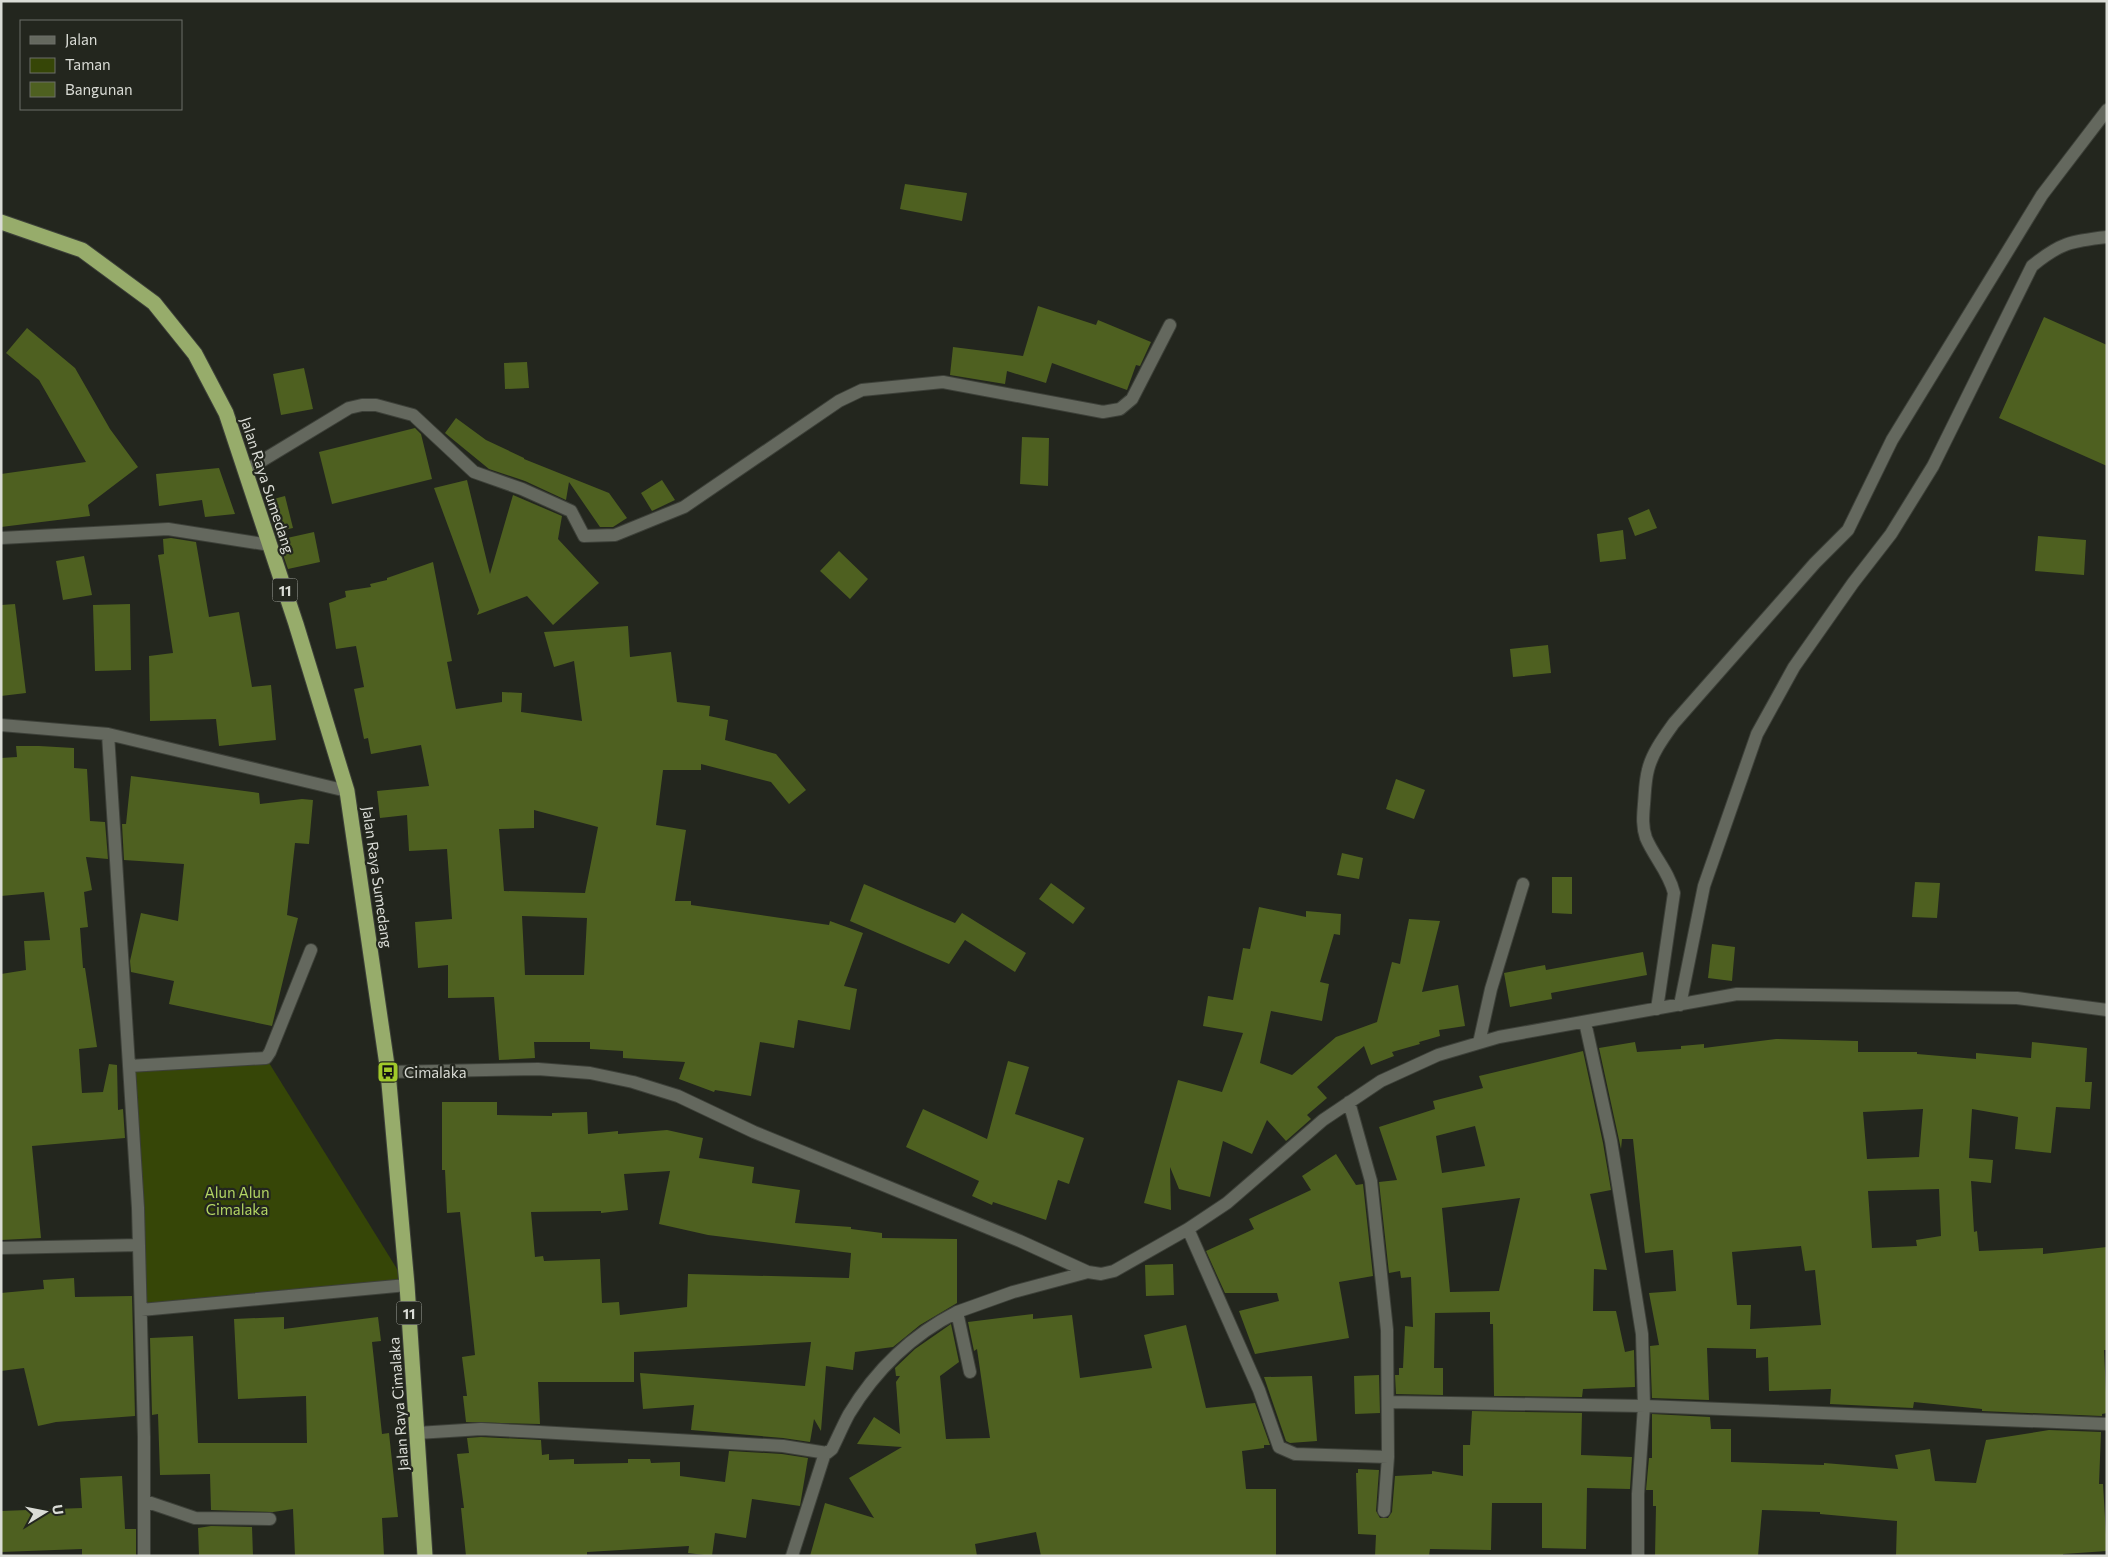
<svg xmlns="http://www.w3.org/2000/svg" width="2108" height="1557" font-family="Commissioner,sans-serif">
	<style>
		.green { fill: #364607 }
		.building { fill: #4e6020; fill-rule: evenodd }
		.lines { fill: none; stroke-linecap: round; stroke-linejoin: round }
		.minor-casing { stroke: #3d4039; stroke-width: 14 }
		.highway-casing { stroke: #3d4039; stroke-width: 17 }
		.minor { stroke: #64685e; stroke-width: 12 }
		.highway { stroke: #97ac6b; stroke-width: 15 }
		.labels { text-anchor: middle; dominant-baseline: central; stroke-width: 4.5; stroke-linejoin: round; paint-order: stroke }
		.shield { fill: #23261e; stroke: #a3a59f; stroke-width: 1 }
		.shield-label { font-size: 14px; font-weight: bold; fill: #dadcd6 }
		.street-label { font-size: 15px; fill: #dadcd6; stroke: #23261e }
		.poi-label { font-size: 15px; fill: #dadcd6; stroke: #23261e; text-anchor: start }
		.park-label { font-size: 15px; fill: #b3d564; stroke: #23261e }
	</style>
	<rect width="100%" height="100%" fill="#23261e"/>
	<!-- green -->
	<path class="green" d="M 266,1058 L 407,1285 L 141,1310 L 129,1066 Z"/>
	<!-- building -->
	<path class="building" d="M 905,184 L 967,193 L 962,221 L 900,209 Z
		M 1038,306 L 1096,325 L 1098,320 L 1151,342 L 1140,366 L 1136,365 L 1127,390 L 1052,363 L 1046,383 L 1007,371 L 1005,384 L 950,375 L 953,347 L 1023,356 Z
		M 2044,317 L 2107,345 L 2107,466 L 1999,418 Z
		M 27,328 L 75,368 L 110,429 L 138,467 L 88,505 L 90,516 L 1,527 L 1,474 L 86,462 L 39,380 L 6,353 Z
		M 527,362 L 529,388 L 505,389 L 504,363 Z
		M 304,368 L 313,409 L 281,415 L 273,374 Z
		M 456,418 L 486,440 L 524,458 L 524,459 L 609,493 L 627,518 L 613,527 L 600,527 L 569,482 L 566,500 L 525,481 L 489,469 L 445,433 Z
		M 415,428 L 421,434 L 432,479 L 332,504 L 319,452 Z
		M 1022,437 L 1049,438 L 1048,486 L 1020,484 Z
		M 219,468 L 235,514 L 205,517 L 202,500 L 159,506 L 156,474 Z
		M 467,480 L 490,574 L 513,495 L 562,516 L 558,539 L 599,583 L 553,625 L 527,596 L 477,615 L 479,610 L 434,488 Z
		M 662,480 L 675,500 L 652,511 L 641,493 Z
		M 285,496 L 293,528 L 275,532 L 266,501 Z
		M 1649,509 L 1657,528 L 1635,536 L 1628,518 Z
		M 1623,530 L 1626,559 L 1600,562 L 1597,534 Z
		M 314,532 L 320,562 L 288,569 L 278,540 Z
		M 2038,536 L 2086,540 L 2084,575 L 2035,571 Z
		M 171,538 L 196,542 L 209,617 L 239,612 L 252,687 L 271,685 L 276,740 L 219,746 L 216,719 L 150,721 L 149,656 L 173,653 L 158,555 L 164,554 L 163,539 Z
		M 839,551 L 868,579 L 850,599 L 820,571 Z
		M 84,556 L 92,595 L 63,600 L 56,561 Z
		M 433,562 L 452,661 L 447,662 L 456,709 L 502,702 L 502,692 L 522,693 L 521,712 L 582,721 L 574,661 L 554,667 L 544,632 L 628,626 L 630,657 L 671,652 L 677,702 L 710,706 L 709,716 L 728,720 L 725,740 L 776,754 L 806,790 L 789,804 L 771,782 L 701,764 L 701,770 L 663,770 L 656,825 L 686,830 L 675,901 L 691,901 L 691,905 L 829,925 L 830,921 L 863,933 L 844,986 L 857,989 L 850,1030 L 798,1020 L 794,1048 L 760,1042 L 751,1096 L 715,1090 L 714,1092 L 679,1079 L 685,1062 L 623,1058 L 623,1051 L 590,1049 L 590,1042 L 534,1042 L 535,1058 L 499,1060 L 494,997 L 448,998 L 448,965 L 418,968 L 415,922 L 452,919 L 447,849 L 409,851 L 407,815 L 380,818 L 377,791 L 429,786 L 421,745 L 371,754 L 368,738 L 364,739 L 354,689 L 364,687 L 356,646 L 336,649 L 329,603 L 346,597 L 345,591 L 371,587 L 370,584 L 387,580 L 387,578 ZM 534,810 L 598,827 L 585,893 L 504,891 L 499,829 L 534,828 ZM 522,916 L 587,918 L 584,975 L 525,975 Z
		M 15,604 L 26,693 L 1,696 L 1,605 Z
		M 130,604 L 131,670 L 95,671 L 93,605 Z
		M 1548,645 L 1551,673 L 1513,677 L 1510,649 Z
		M 16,746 L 39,746 L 74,748 L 74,768 L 87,769 L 90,821 L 105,822 L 108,859 L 86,857 L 92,890 L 84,892 L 88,927 L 80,928 L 83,968 L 85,968 L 97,1047 L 79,1049 L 82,1093 L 103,1092 L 109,1064 L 117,1065 L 118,1110 L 123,1109 L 125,1138 L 32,1146 L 41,1238 L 1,1240 L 1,974 L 26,970 L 24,941 L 50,940 L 44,892 L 1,896 L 1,758 L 17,757 Z
		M 131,776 L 259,793 L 260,804 L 302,799 L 313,800 L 309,844 L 295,843 L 287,915 L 298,918 L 272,1026 L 169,1004 L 174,981 L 131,972 L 130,961 L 141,913 L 178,921 L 184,864 L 124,860 L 122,824 L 126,824 Z
		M 1396,779 L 1425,790 L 1414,819 L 1386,809 Z
		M 1342,853 L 1363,858 L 1359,879 L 1337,875 Z
		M 1552,877 L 1572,877 L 1572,914 L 1552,913 Z
		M 1915,882 L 1940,883 L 1937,918 L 1912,917 Z
		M 1051,883 L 1085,908 L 1073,924 L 1039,899 Z
		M 864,884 L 955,923 L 962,913 L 1026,953 L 1015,972 L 965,940 L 949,964 L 850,921 Z
		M 1259,907 L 1306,917 L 1306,911 L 1341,914 L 1340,935 L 1334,934 L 1320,982 L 1329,984 L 1322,1021 L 1271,1011 L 1260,1063 L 1292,1075 L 1336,1037 L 1377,1022 L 1392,962 L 1400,964 L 1409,919 L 1440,921 L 1422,992 L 1458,985 L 1465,1026 L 1439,1030 L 1440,1036 L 1419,1042 L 1420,1044 L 1392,1052 L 1394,1056 L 1371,1065 L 1364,1046 L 1317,1087 L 1327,1098 L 1307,1115 L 1311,1119 L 1286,1141 L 1267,1120 L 1252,1154 L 1223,1141 L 1210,1197 L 1179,1189 L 1170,1167 L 1171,1210 L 1144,1203 L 1178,1080 L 1222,1092 L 1243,1033 L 1203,1026 L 1208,996 L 1233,1000 L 1243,948 L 1250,949 Z
		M 1712,944 L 1735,947 L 1732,981 L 1708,978 Z
		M 1643,952 L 1647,975 L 1551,993 L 1552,999 L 1510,1007 L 1504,973 L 1545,965 L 1546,970 Z
		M 1776,1039 L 1858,1041 L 1858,1052 L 1917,1052 L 1917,1054 L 1976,1059 L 1976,1053 L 2031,1058 L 2032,1042 L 2087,1048 L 2085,1082 L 2092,1082 L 2090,1109 L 2056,1107 L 2051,1153 L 2015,1149 L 2018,1117 L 1972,1109 L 1969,1158 L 1993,1160 L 1991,1183 L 1971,1181 L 1974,1232 L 1977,1231 L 1979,1251 L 2043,1248 L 2043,1254 L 2107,1247 L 2107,1350 L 2104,1350 L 2107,1413 L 2102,1414 L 2102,1416 L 1982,1411 L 1982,1409 L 1914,1402 L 1913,1408 L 1830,1404 L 1831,1389 L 1769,1391 L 1768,1357 L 1756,1358 L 1756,1349 L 1707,1348 L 1709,1400 L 1652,1398 L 1650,1346 L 1659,1345 L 1649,1293 L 1676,1291 L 1673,1250 L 1645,1253 L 1633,1139 L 1622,1139 L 1621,1149 L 1599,1048 L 1635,1042 L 1637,1052 L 1681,1049 L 1681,1046 L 1704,1044 L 1704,1048 ZM 1923,1109 L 1919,1157 L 1867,1159 L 1863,1112 ZM 1939,1189 L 1941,1236 L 1916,1240 L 1917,1246 L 1872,1248 L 1868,1191 ZM 1801,1246 L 1805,1271 L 1815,1270 L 1821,1325 L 1750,1329 L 1751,1305 L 1737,1305 L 1732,1252 Z
		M 1583,1051 L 1603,1143 L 1611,1190 L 1590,1194 L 1607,1270 L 1594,1269 L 1593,1311 L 1616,1311 L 1625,1352 L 1634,1350 L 1635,1387 L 1583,1389 L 1582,1397 L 1494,1396 L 1493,1324 L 1490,1324 L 1490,1312 L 1435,1313 L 1434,1368 L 1443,1368 L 1443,1395 L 1396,1394 L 1395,1375 L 1399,1375 L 1399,1368 L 1403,1368 L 1405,1326 L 1413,1327 L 1411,1277 L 1401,1278 L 1400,1271 L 1389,1273 L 1379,1182 L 1397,1180 L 1379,1127 L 1435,1109 L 1433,1101 L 1483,1088 L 1479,1076 ZM 1475,1126 L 1485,1166 L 1442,1173 L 1436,1136 ZM 1520,1198 L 1499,1291 L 1450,1292 L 1442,1208 Z
		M 1008,1061 L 1029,1067 L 1015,1114 L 1084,1138 L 1069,1184 L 1058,1180 L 1046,1220 L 993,1202 L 992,1205 L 972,1196 L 979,1181 L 906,1147 L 923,1109 L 987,1139 Z
		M 442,1102 L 497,1102 L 497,1115 L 552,1116 L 552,1113 L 587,1112 L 588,1134 L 618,1131 L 618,1134 L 667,1130 L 703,1138 L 699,1158 L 754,1167 L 752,1183 L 800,1190 L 795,1223 L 851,1227 L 851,1229 L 882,1233 L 882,1238 L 957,1239 L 957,1303 L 920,1325 L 893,1347 L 855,1352 L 853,1370 L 826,1366 L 821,1431 L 814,1419 L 810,1442 L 783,1438 L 691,1430 L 694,1405 L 643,1409 L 640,1373 L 805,1386 L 811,1342 L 634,1352 L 634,1382 L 538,1382 L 540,1424 L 466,1422 L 463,1396 L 467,1396 L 462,1357 L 475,1355 L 460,1212 L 447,1213 L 445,1170 L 442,1170 ZM 670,1171 L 659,1224 L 708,1235 L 851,1253 L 849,1278 L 688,1274 L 687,1307 L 620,1315 L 619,1302 L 602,1303 L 600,1259 L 544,1261 L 543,1256 L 535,1257 L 531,1212 L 601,1211 L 601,1213 L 628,1210 L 624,1174 Z
		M 1336,1154 L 1356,1185 L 1363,1184 L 1373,1276 L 1339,1282 L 1349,1338 L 1255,1354 L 1239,1311 L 1279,1301 L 1277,1293 L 1225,1293 L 1206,1251 L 1254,1229 L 1249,1219 L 1311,1190 L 1302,1176 Z
		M 1173,1264 L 1174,1295 L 1146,1296 L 1145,1265 Z
		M 74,1278 L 75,1297 L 132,1296 L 135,1416 L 56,1422 L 38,1426 L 24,1368 L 1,1371 L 1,1293 L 44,1289 L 43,1280 Z
		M 1033,1314 L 1033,1319 L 1072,1315 L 1080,1378 L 1152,1368 L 1144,1335 L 1186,1325 L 1206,1408 L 1255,1403 L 1270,1445 L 1264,1445 L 1264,1448 L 1242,1451 L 1246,1489 L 1276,1489 L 1276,1556 L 1041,1556 L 1036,1532 L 975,1544 L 977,1556 L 810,1556 L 825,1503 L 874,1518 L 849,1478 L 902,1447 L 857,1444 L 874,1417 L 900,1434 L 896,1382 L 900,1376 L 896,1376 L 895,1368 L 915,1349 L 951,1324 L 959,1362 L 940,1376 L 946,1439 L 990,1438 L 977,1349 L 974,1351 L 968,1322 Z
		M 284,1317 L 284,1329 L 378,1317 L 381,1341 L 372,1342 L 382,1434 L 389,1433 L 398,1517 L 382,1518 L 384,1556 L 295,1556 L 293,1509 L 273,1512 L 211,1510 L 210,1474 L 160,1475 L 158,1414 L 152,1415 L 150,1338 L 193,1336 L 198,1443 L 307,1443 L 306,1396 L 238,1399 L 234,1319 Z
		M 1379,1375 L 1380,1413 L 1355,1414 L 1354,1376 Z
		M 1312,1376 L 1317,1441 L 1290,1443 L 1286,1441 L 1264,1377 Z
		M 1472,1411 L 1582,1413 L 1581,1455 L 1632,1457 L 1630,1489 L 1587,1488 L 1586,1549 L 1542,1548 L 1542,1503 L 1492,1503 L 1491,1550 L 1430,1549 L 1429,1556 L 1375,1556 L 1376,1535 L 1358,1534 L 1356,1473 L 1358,1473 L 1358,1469 L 1379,1470 L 1376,1511 L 1380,1518 L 1388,1518 L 1392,1512 L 1395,1476 L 1432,1474 L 1432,1471 L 1463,1476 L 1463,1445 L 1470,1445 Z
		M 1652,1414 L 1710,1417 L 1711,1429 L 1731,1429 L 1731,1462 L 1824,1465 L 1824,1463 L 1898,1469 L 1895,1455 L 1930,1449 L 1935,1481 L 1976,1483 L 1986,1440 L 2049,1430 L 2101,1432 L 2099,1484 L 2103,1484 L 2107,1551 L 2063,1554 L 2063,1556 L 1896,1556 L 1897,1521 L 1820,1514 L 1820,1512 L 1762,1510 L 1758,1556 L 1655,1556 L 1656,1506 L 1653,1506 L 1653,1490 L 1646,1490 L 1649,1458 L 1652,1458 Z
		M 481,1437 L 541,1440 L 542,1455 L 549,1454 L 549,1460 L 574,1459 L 574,1464 L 628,1463 L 628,1459 L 650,1459 L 651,1463 L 680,1462 L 680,1476 L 725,1482 L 729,1451 L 782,1454 L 808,1458 L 800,1506 L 752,1499 L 746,1538 L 715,1533 L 712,1556 L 688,1553 L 689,1546 L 587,1552 L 587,1556 L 466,1556 L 461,1508 L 464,1508 L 457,1454 L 469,1453 L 467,1438 Z
		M 122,1476 L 125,1529 L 136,1529 L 136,1556 L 82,1556 L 82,1549 L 1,1552 L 1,1511 L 82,1508 L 80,1478 Z
		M 211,1526 L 252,1527 L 253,1556 L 199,1556 L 198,1528 Z"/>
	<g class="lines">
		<!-- minor casing -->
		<g class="minor-casing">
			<path id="minor" d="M 245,471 L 349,408 L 362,405 L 376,405 L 413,415 L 474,472 L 522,489 L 571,511 L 584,536 L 615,535 L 684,507 L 839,401 L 862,390 L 943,382 L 1103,412 L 1120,409 L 1132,399 L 1170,325
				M 1,538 L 168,529 L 270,545
				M 1,725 L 108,734 L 347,791
				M 108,734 L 138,1208 L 144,1437 L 144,1556
				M 1680,1005 L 1704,886 L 1757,734 L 1794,667 L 1853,583 L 1891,534 L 1933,466 L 2032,266 C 2060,243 2071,241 2107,237
				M 1657,1009 L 1674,893 C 1669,872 1654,857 1646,838 C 1642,827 1643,816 1644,804 C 1645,793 1645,781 1648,770 C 1652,753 1664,737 1674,723 L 1815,563 L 1848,530 L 1892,440 L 2042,195 L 2107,110
				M 1585,1022 L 1611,1141 L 1642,1334 L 1644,1406 L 1638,1494 L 1638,1556
				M 1479,1043 L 1491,989 L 1523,884
				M 129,1066 L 266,1058 L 270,1052 L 311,950
				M 388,1072 L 538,1069 L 590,1073 L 633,1082 L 678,1096 L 754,1132 L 1020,1241 L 1088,1272 L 1101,1274 L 1114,1271 L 1188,1229 L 1227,1203 L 1323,1120 L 1381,1081 L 1438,1055 L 1499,1037 L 1737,994 L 2017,998 L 2107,1010
				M 1349,1102 L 1371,1181 L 1387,1330 L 1388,1457 L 1384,1511
				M 1188,1229 L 1259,1390 L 1279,1447 L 1295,1454 L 1388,1457
				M 1,1248 L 139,1245
				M 141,1310 L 407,1285
				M 957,1312 L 1013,1292 L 1088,1272
				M 1389,1402 L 1644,1406 L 2107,1424
				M 417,1433 L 481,1429 L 539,1432 L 783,1446 L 827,1453 L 832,1449 C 838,1437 843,1425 849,1414 C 875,1371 912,1335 957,1312 L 970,1372
				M 145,1501 L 195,1518 L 270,1519
				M 792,1556 L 825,1453"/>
		</g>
		<!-- highway casing -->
		<g class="highway-casing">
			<path id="highway" d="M 1,222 L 82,250 L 154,303 L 195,354 L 226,413 L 296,624 L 347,791 L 388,1072 L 407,1285 L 425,1556"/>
		</g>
		<!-- minor -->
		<use href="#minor" class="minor"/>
		<!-- highway -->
		<use href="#highway" class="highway"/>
	</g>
	<!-- icons -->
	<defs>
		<g id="bus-square" transform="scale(1.125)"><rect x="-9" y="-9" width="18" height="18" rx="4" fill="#a1c92a" stroke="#23261e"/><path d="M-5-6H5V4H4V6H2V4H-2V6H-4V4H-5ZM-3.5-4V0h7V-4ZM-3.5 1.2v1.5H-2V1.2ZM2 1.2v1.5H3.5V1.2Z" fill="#111"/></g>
	</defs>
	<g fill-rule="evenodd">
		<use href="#bus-square" x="388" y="1072"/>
	</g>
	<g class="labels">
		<!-- shield labels -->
		<g class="shield">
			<rect x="272.5" y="578.5" width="25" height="23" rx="4"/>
			<rect x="396.5" y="1301.5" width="25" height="23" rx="4"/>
		</g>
		<g class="shield-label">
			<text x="285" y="590">11</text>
			<text x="409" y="1313">11</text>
		</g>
		<!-- street labels -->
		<g class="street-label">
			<text transform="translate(268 485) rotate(72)">Jalan Raya Sumedang</text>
			<text transform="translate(378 877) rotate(82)">Jalan Raya Sumedang</text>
			<text transform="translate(398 1404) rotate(-94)">Jalan Raya Cimalaka</text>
		</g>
		<!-- poi labels -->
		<g class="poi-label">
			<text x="404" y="1072">Cimalaka</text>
		</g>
		<!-- park labels -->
		<g class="park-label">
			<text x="237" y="1192">Alun Alun<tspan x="237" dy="17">Cimalaka</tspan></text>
		</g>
	</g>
	<!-- border -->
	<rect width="2108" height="1557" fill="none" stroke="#dadcd6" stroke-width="5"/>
	<!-- legend -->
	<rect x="20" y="20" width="162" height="90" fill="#23261e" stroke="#6c6f68"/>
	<rect x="30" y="36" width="25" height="8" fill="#64685e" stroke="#6c6f68"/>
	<text x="65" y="45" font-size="15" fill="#dadcd6">Jalan</text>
	<rect x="30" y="58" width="25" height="15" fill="#364607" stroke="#6c6f68"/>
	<text x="65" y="70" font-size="15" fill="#dadcd6">Taman</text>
	<rect x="30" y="82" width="25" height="15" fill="#4e6020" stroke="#6c6f68"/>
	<text x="65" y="95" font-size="15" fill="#dadcd6">Bangunan</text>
	<!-- north arrow -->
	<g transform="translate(45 1512) rotate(80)" stroke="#23261e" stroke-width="4" paint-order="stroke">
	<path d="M0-4L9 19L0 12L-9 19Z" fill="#dadcd6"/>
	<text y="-8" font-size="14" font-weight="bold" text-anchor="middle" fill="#dadcd6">U</text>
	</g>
</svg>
